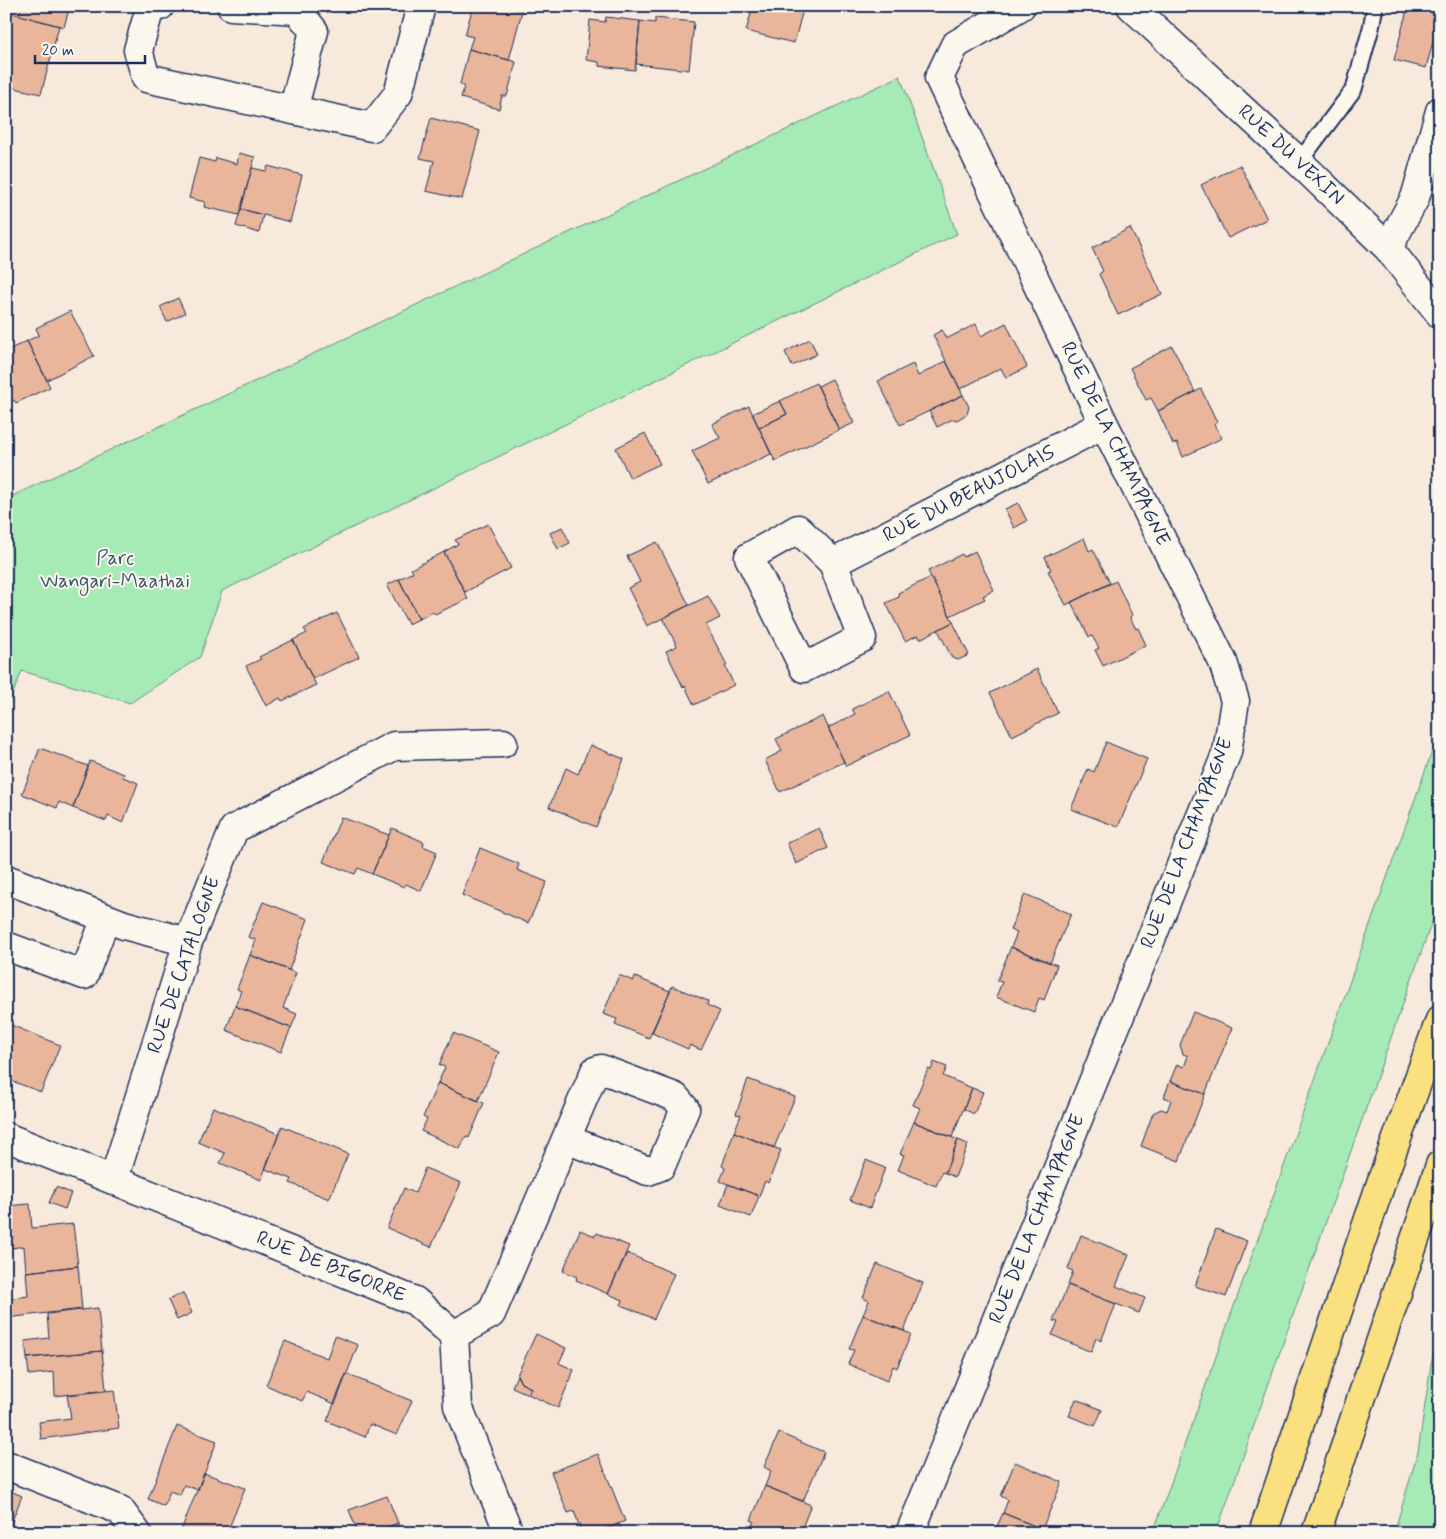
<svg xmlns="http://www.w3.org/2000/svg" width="1446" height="1539" font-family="Mynerve,sans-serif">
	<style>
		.green { fill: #a6eab5; stroke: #608c8a }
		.building { fill: #e9b69b; stroke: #1b2f5e }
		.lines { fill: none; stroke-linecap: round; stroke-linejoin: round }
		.service-casing { stroke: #1b2f5e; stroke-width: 19 }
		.minor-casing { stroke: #1b2f5e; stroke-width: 31 }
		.trunk-casing { stroke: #1b2f5e; stroke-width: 31 }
		.service { stroke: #fbf7ec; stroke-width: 15 }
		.minor { stroke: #fbf7ec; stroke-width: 28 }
		.trunk { stroke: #fbe080; stroke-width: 28 }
		.labels { text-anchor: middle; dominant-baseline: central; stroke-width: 4; stroke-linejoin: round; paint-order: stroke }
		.street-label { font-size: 20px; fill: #1b2f5e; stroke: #fbf7ec }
		.park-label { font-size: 20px; fill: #37546f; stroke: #fbf7ec }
	</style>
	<rect width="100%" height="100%" fill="#f7eadc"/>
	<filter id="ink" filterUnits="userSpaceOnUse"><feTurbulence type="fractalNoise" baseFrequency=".02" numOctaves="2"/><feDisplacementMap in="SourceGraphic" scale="10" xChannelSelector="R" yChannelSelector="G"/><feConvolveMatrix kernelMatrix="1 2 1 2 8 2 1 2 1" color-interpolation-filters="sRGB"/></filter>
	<g filter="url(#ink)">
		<!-- green -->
		<path class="green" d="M 900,76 L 957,234 L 222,591 L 200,657 L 130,703 L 22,671 L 6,711 L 6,499 Z
			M 1440,729 L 1440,899 L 1216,1533 L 1153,1533 Z
			M 1440,1335 L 1440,1533 L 1394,1533 L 1418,1452 L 1431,1364 Z"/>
		<!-- building -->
		<path class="building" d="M 21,6 L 70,6 L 64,27 L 19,15 Z
			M 473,6 L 505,6 L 522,11 L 509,60 L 469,49 L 473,37 L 465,35 Z
			M 753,6 L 804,6 L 794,43 L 746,31 Z
			M 1408,6 L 1440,6 L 1440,16 L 1426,68 L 1394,60 Z
			M 12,13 L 59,26 L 41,94 L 6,86 L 11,66 L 6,64 L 6,32 Z
			M 606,17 L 640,21 L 635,70 L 599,66 L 599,62 L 586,60 L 590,20 L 605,22 Z
			M 655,18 L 694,22 L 689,70 L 636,64 L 640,21 L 655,23 Z
			M 469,49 L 516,62 L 507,96 L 502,96 L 499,109 L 461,98 L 464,86 L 460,84 Z
			M 431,118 L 480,131 L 462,199 L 426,191 L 434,161 L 420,158 Z
			M 239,153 L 255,157 L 239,215 L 204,207 L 205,202 L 189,198 L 199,158 L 215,162 L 216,158 L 237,164 Z
			M 1240,165 L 1267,219 L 1228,238 L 1201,185 Z
			M 268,166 L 302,175 L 290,222 L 241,209 L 252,168 L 266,171 Z
			M 241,209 L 263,215 L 259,233 L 236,226 Z
			M 1130,228 L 1162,294 L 1118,315 L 1099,274 L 1103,271 L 1092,248 Z
			M 178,298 L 185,313 L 167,322 L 160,307 Z
			M 70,311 L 94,356 L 47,380 L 27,341 L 39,335 L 36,328 Z
			M 1006,323 L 1027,367 L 1006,378 L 1001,368 L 960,389 L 933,335 L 942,330 L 946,339 L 976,324 L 981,336 Z
			M 810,339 L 817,354 L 792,366 L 785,352 Z
			M 27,341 L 50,387 L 16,403 L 14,400 L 6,405 L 6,351 Z
			M 1172,346 L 1195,392 L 1158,411 L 1151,398 L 1146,400 L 1130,368 Z
			M 946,361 L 963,395 L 900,425 L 878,381 L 913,364 L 918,376 Z
			M 832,379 L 854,423 L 839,430 L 818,386 Z
			M 816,383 L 839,430 L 775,461 L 759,428 L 787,414 L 780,401 Z
			M 1201,389 L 1217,422 L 1214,424 L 1222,438 L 1183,457 L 1177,443 L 1173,444 L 1158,411 Z
			M 963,395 L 969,407 L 967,414 L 957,420 L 953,419 L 937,427 L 929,411 Z
			M 780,401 L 787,414 L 759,428 L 752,414 Z
			M 749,406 L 771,454 L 708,484 L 692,451 L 720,438 L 712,424 Z
			M 645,433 L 660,464 L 630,478 L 616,448 Z
			M 1018,503 L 1027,521 L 1014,528 L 1005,509 Z
			M 488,524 L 511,568 L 465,592 L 444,552 L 458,544 L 455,540 Z
			M 562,527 L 570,543 L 558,549 L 550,533 Z
			M 1084,538 L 1089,551 L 1093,549 L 1110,583 L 1066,605 L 1048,571 L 1051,570 L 1045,557 Z
			M 657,542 L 689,605 L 647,626 L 628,588 L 640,582 L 627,556 Z
			M 975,551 L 994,590 L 983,596 L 985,599 L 950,616 L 928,571 L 962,554 L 964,557 Z
			M 444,552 L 468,599 L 435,614 L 433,612 L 419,619 L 399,579 L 413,572 L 411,569 Z
			M 931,577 L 953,622 L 920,639 L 918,635 L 905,641 L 886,603 L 899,597 L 898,593 Z
			M 399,579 L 419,619 L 408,624 L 387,585 Z
			M 1116,581 L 1132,615 L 1130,617 L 1136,629 L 1138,628 L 1146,645 L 1103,666 L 1095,650 L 1099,648 L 1092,636 L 1089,637 L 1071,602 Z
			M 708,596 L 720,618 L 706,625 L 727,665 L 725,666 L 734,685 L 694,705 L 685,686 L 683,687 L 666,651 L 677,646 L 663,618 Z
			M 337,613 L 359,657 L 313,679 L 293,640 L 307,633 L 304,629 Z
			M 953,622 L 969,655 L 958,660 L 952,658 L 938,630 Z
			M 293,640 L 316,685 L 282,701 L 280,698 L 266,706 L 246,666 L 261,659 L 259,657 Z
			M 1037,669 L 1058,713 L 1012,736 L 990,693 Z
			M 889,691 L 910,735 L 846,766 L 828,728 L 855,714 L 852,709 Z
			M 823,716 L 844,762 L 780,792 L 765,760 L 782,751 L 776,739 Z
			M 1106,742 L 1147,759 L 1118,827 L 1071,809 L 1088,769 L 1094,772 Z
			M 590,745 L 624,759 L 596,827 L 549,807 L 566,768 L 578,774 Z
			M 40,748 L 88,766 L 73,808 L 59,802 L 57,808 L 22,794 Z
			M 90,761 L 124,774 L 123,777 L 138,783 L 123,823 L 108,816 L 106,821 L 73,808 Z
			M 341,817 L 389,835 L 372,874 L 358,868 L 355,874 L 323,862 Z
			M 392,828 L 424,842 L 423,846 L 437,852 L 421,891 L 406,884 L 404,887 L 372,874 Z
			M 819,828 L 828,848 L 796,864 L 787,843 Z
			M 480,848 L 519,864 L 517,870 L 547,882 L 528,923 L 462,895 Z
			M 1025,894 L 1071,914 L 1050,963 L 1011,947 L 1017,933 L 1010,930 Z
			M 263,902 L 308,919 L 289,970 L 250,955 L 256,940 L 248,937 Z
			M 1011,947 L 1057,965 L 1044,1000 L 1039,998 L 1034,1012 L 996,997 L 1002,982 L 997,981 Z
			M 250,955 L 296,973 L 283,1008 L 297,1014 L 291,1028 L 235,1006 L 241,991 L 237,989 Z
			M 619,975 L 633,981 L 635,977 L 670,991 L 649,1038 L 615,1024 L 617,1019 L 603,1014 Z
			M 672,986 L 708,1001 L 707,1005 L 720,1011 L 701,1050 L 690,1045 L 688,1049 L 652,1033 Z
			M 235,1006 L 291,1028 L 281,1052 L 226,1030 Z
			M 1193,1012 L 1232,1028 L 1205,1094 L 1170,1081 L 1177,1064 L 1184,1067 L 1188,1056 L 1183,1054 L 1180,1045 Z
			M 6,1023 L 60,1045 L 41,1092 L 6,1079 L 6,1074 L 11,1065 L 6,1063 Z
			M 453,1033 L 499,1052 L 478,1101 L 438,1083 L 445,1067 L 439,1065 Z
			M 934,1062 L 947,1067 L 943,1076 L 972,1088 L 952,1137 L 914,1122 L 920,1108 L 913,1105 L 928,1069 L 931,1070 Z
			M 748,1079 L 795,1097 L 774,1148 L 734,1132 L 741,1115 L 736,1114 Z
			M 1170,1081 L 1205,1094 L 1179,1161 L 1141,1146 L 1153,1113 L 1161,1109 L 1167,1111 L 1171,1100 L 1164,1097 Z
			M 438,1083 L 484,1103 L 469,1138 L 466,1136 L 460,1149 L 421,1131 L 427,1119 L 423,1117 Z
			M 972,1088 L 983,1092 L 974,1114 L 964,1109 Z
			M 213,1107 L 279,1134 L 261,1180 L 220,1163 L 225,1153 L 198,1142 Z
			M 914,1122 L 958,1140 L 945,1173 L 942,1172 L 936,1186 L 898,1170 L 904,1155 L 900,1154 Z
			M 282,1126 L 348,1154 L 329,1199 L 290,1183 L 292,1179 L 265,1169 Z
			M 734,1132 L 781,1150 L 768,1183 L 765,1181 L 759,1196 L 720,1181 L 725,1168 L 722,1166 Z
			M 958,1140 L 968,1144 L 955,1177 L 945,1173 Z
			M 866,1160 L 885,1168 L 870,1208 L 850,1200 Z
			M 425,1168 L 461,1183 L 431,1247 L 387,1228 L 404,1188 L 415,1193 Z
			M 728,1184 L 759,1196 L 751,1217 L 720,1205 Z
			M 56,1187 L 71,1193 L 65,1209 L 49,1203 Z
			M 30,1204 L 32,1228 L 73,1224 L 78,1266 L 26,1272 L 24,1246 L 6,1249 L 6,1206 Z
			M 1216,1229 L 1247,1241 L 1226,1297 L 1195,1286 Z
			M 580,1230 L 595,1236 L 597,1233 L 629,1246 L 608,1294 L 576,1280 L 577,1277 L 563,1271 Z
			M 1081,1235 L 1129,1255 L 1116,1286 L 1145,1298 L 1139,1313 L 1068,1285 L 1073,1271 L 1068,1269 Z
			M 627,1253 L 674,1274 L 654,1319 L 621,1305 L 623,1300 L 608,1294 Z
			M 877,1264 L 923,1283 L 904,1331 L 863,1315 L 869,1301 L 863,1298 Z
			M 78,1266 L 82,1309 L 6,1318 L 6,1299 L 28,1296 L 26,1272 Z
			M 1068,1285 L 1116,1304 L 1101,1341 L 1096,1338 L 1091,1352 L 1052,1335 L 1058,1322 L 1053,1321 Z
			M 183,1293 L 192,1313 L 177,1320 L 168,1300 Z
			M 98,1308 L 102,1351 L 27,1358 L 25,1341 L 49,1338 L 47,1314 Z
			M 863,1315 L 911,1334 L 897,1368 L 893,1366 L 887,1381 L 848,1364 L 854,1350 L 849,1349 Z
			M 536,1334 L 566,1348 L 559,1363 L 574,1370 L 558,1408 L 528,1394 L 531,1388 L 521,1383 L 517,1375 Z
			M 335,1336 L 358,1345 L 335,1404 L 307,1392 L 302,1401 L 266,1385 L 285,1341 L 327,1358 Z
			M 102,1351 L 106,1390 L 55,1396 L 54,1372 L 29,1375 L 27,1358 Z
			M 346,1374 L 412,1401 L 397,1435 L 370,1424 L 365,1437 L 327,1421 Z
			M 517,1375 L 521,1383 L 531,1388 L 528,1394 L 512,1387 Z
			M 114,1390 L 119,1428 L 41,1439 L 39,1422 L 71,1418 L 67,1395 Z
			M 1076,1399 L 1102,1410 L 1095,1426 L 1069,1416 Z
			M 177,1426 L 217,1441 L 198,1490 L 184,1485 L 180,1495 L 170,1491 L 164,1506 L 148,1499 Z
			M 779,1433 L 824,1452 L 803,1501 L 765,1486 L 771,1471 L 764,1467 Z
			M 598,1454 L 625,1521 L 595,1533 L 582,1533 L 574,1511 L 568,1513 L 551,1472 Z
			M 1015,1462 L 1062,1482 L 1042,1529 L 1003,1513 L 1008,1500 L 1001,1496 Z
			M 204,1473 L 245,1488 L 227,1533 L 180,1533 Z
			M 765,1486 L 811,1505 L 800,1533 L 749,1533 L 754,1521 L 751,1520 Z
			M 6,1489 L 22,1496 L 7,1533 L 6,1533 Z
			M 387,1496 L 398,1523 L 373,1533 L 358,1533 L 349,1510 Z
			M 1003,1513 L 1042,1529 L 1048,1532 L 994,1533 Z
			M 398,1523 L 402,1533 L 373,1533 Z
			M 619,1524 L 623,1533 L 595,1533 Z"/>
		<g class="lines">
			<!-- service casing -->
			<g class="service-casing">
				<path id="service" d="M 1299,162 L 1354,89 L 1371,28 L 1375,6"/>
			</g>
			<!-- minor casing -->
			<g class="minor-casing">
				<path id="minor" d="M 160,6 L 150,8 L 138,50 L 146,78 L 372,127 L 398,94 L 421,6
					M 231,6 L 297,10 L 314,31 L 293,110
					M 1131,6 L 1299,162 L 1388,248 L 1440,314
					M 1388,248 L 1415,198 L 1440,111
					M 833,563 L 798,529 L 749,557 L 804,668 L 862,638 L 833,563 L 1104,424
					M 6,879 L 124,925 L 188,942
					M 6,946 L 84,975 L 106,918
					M 6,1137 L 415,1301 L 454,1335 L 458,1406 L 509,1533
					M 114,1179 L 188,942 L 234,829 L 394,746 L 503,743
					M 454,1335 L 491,1314 L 595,1071 L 601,1069 L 675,1097 L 685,1109 L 661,1166 L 648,1171 L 566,1139
					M 6,1465 L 120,1510 L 137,1533
					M 910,1533 L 1227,752 L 1235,701 L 1223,662 L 1104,424 L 939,78 L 955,45 L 1021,6"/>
			</g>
			<!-- trunk casing -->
			<g class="trunk-casing">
				<path id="trunk" d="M 1263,1533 L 1383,1177 L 1440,1020
					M 1316,1533 L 1440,1165"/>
			</g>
			<!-- service -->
			<use href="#service" class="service"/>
			<!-- minor -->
			<use href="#minor" class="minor"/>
			<!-- trunk -->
			<use href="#trunk" class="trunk"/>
		</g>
	</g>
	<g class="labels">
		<!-- street labels -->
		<g class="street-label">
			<text transform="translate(1291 155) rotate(43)">RUE DU VEXIN</text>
			<text transform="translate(1115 444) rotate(64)">RUE DE LA CHAMPAGNE</text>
			<text transform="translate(969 494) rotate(-27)">RUE DU BEAUJOLAIS</text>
			<text transform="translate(1187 843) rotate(-69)">RUE DE LA CHAMPAGNE</text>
			<text transform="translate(184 965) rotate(-71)">RUE DE CATALOGNE</text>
			<text transform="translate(1037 1219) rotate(-68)">RUE DE LA CHAMPAGNE</text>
			<text transform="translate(331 1267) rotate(22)">RUE DE BIGORRE</text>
		</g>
		<!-- park labels -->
		<g class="park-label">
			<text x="115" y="558">Parc<tspan x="115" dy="23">Wangari-Maathai</tspan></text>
		</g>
	</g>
	<!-- margin -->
	<rect width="1446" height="1539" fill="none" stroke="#fbf7ec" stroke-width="25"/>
	<rect x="12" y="12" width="1421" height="1514" fill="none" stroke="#1b2f5e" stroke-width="2" filter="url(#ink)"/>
	<!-- scale -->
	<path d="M35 55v8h110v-8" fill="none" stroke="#1b2f5e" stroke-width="2.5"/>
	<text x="42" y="55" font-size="15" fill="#1b2f5e" stroke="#fbf7ec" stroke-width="4" paint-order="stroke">20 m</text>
</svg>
